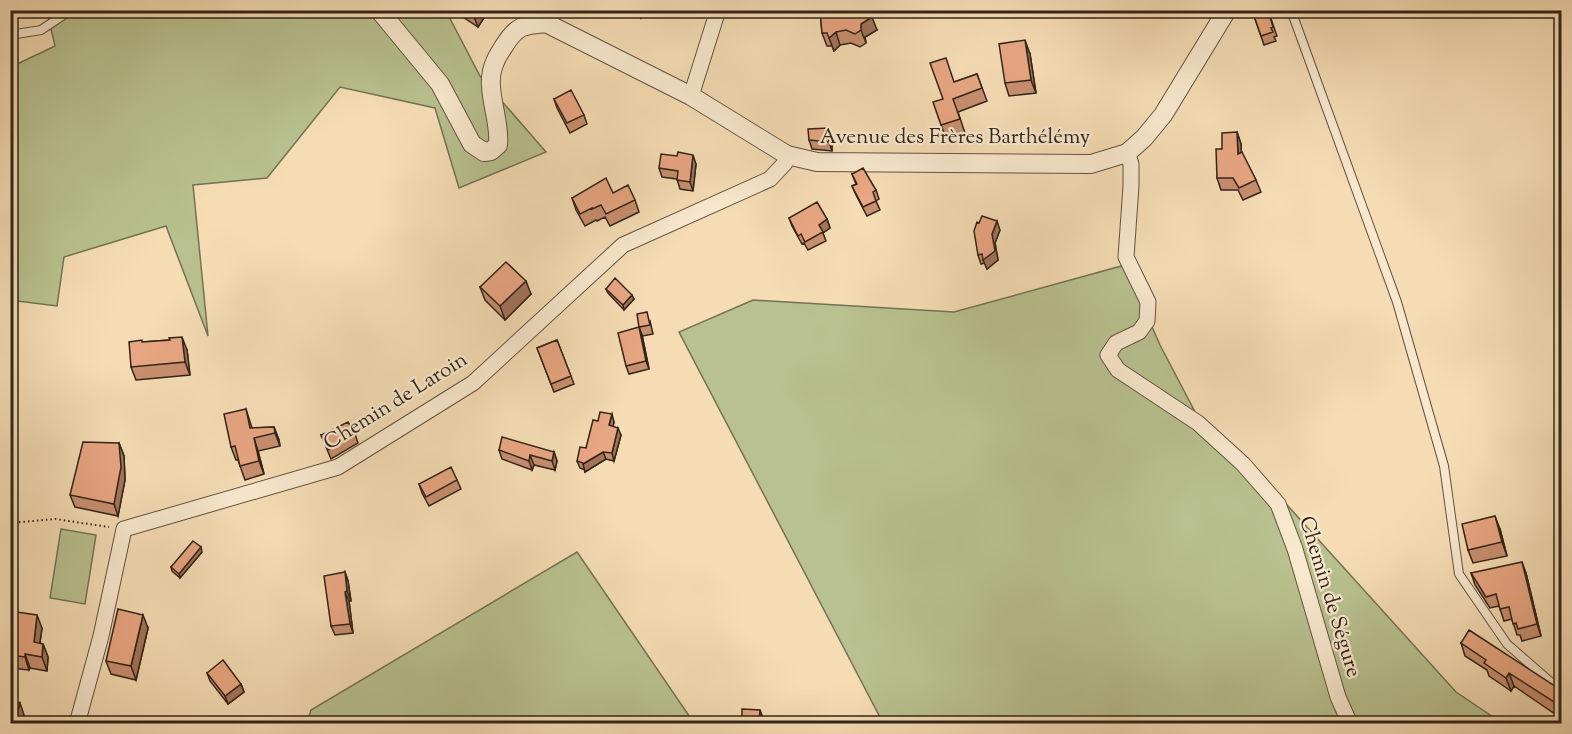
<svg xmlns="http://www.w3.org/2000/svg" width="1572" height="734" font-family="'Sorts Mill Goudy',serif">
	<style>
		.green { fill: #b8c18f; stroke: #757254; stroke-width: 1.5 }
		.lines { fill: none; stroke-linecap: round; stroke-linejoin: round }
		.service-casing { stroke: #635240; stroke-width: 10 }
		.minor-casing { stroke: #635240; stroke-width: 17 }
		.tertiary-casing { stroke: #635240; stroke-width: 20 }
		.path { stroke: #322419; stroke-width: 2; stroke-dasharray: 1.5 3; stroke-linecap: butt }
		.service { stroke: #f8e8ce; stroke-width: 8 }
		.minor { stroke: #f8e8ce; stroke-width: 15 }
		.tertiary { stroke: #f8e8ce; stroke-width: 18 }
		.wall { fill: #c88f70; stroke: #322419; stroke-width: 1.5 }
		.shaded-wall { fill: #a2745b; stroke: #322419; stroke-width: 1.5 }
		.building { fill: #e8a682; stroke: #322419; stroke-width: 1.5 }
		.labels { text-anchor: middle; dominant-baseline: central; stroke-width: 4.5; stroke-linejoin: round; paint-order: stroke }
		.street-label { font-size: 21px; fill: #322419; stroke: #f8e8ce }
	</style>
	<rect width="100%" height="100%" fill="#f5dcb4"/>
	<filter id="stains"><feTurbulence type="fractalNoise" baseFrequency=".00333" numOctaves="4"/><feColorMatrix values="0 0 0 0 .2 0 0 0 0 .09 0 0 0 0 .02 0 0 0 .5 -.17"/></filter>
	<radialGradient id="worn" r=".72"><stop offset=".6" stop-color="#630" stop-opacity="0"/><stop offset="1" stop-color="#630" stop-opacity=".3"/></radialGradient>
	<!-- green -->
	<path class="green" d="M 47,11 L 446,11 L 480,76 L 546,152 L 459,188 L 435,108 L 340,87 L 267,178 L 193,185 L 208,336 L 166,226 L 64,257 L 57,306 L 17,301 L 11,304 L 11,67 L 55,46 Z
		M 1125,265 L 1160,345 L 1203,427 L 1269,485 L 1456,692 L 1502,723 L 883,723 L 679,332 L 753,300 L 954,312 Z
		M 61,529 L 96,535 L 85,604 L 50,598 Z
		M 577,552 L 694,723 L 307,723 L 311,710 Z"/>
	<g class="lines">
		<!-- service casing -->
		<g class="service-casing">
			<path id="service" d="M 1291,10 L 1397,302 L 1444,466 L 1459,574 L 1507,644 L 1562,692
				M 10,35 L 41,30 L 65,14 L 67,10"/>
		</g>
		<!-- minor casing -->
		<g class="minor-casing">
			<path id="minor" d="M 691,96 L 718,10
				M 1127,153 L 1131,164 L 1131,186 L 1126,257 L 1148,302 L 1147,321 L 1139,332 L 1116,343 L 1108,355 L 1118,370 L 1198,423 L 1243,464 L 1278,504 L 1295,549 L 1338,697 L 1350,724
				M 77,724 L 101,636 L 124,529 L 338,467 L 473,383 L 623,245 L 770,179 L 785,163 L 787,155"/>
		</g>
		<!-- tertiary casing -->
		<g class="tertiary-casing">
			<path id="tertiary" d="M 379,10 L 440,84 L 472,144 L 484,152 L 491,151 L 498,145 C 501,118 483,87 495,62 C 497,56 501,51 504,46 C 517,25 524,25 546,23 L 691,96 L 787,155 L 817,162 L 1091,164 L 1127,153 L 1144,138 L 1163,115 L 1227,10"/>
		</g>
		<!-- path -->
		<path class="path" d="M 10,523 L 55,519 L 109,527"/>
		<!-- service -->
		<use href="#service" class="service"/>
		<!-- minor -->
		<use href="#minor" class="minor"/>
		<!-- tertiary -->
		<use href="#tertiary" class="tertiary"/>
	</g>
	<!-- wall -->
	<path class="wall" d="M 461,10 L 489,10 L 478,27 L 463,17 Z
		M 631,10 L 646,10 L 641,18 L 632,13 Z
		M 820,10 L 877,30 L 865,37 L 866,43 L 860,47 L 851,43 L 840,45 L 834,51 L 832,46 L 827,46 L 822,33 Z
		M 1252,10 L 1268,10 L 1277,36 L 1274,37 L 1276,41 L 1264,45 Z
		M 1030,54 L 1036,93 L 1009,96 L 1005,83 Z
		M 977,74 L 987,101 L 958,112 L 965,133 L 946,138 L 941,125 L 943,99 L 954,82 Z
		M 554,99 L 584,115 L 587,124 L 570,133 L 557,108 Z
		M 1237,132 L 1241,144 L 1241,152 L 1256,180 L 1261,192 L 1243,200 L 1238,190 L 1221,190 L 1217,178 L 1222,149 Z
		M 832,137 L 832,151 L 812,149 L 809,140 Z
		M 677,156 L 696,164 L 693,191 L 680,189 L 677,179 L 662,177 L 659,168 Z
		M 852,174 L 876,190 L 879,199 L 876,201 L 880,210 L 867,216 L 856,195 L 852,186 L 856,184 Z
		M 613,193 L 635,200 L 639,212 L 610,226 L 605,217 L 597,221 L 596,220 L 585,226 L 576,210 L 572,198 Z
		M 789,218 L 827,219 L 830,228 L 823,233 L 826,241 L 808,250 L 804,243 L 802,244 L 792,226 Z
		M 1000,230 L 995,243 L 998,260 L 987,269 L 985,263 L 981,264 L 978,255 Z
		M 480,287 L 531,294 L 505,320 L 485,300 Z
		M 606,289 L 634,299 L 624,310 L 608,293 Z
		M 650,321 L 653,334 L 643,336 L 642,335 L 649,369 L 629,374 L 626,366 L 639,327 Z
		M 170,340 L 187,350 L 190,375 L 136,380 L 131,367 L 142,342 Z
		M 557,340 L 574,384 L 554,392 L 537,348 Z
		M 246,409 L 252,428 L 274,427 L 279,440 L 280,446 L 258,451 L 264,474 L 245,480 L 238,460 L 236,460 L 231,447 Z
		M 598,421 L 614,422 L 613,426 L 621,435 L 614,461 L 606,459 L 585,472 L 585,470 L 580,468 L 577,461 L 586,448 Z
		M 355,434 L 358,443 L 331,459 L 321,435 Z
		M 119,443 L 124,456 L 125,480 L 118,516 L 75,507 L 70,495 Z
		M 499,450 L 554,452 L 557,461 L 555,470 L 534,465 L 532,470 L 502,459 Z
		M 457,480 L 461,489 L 429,506 L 422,493 L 419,484 Z
		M 1500,529 L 1507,556 L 1473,563 L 1468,550 Z
		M 202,552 L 180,578 L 172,571 L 171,567 Z
		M 345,572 L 348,581 L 351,601 L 349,601 L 353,633 L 335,635 L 331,626 Z
		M 1471,573 L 1526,573 L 1541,636 L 1522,641 L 1520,635 L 1517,635 L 1512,619 L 1504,621 L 1499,606 L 1490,608 L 1475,585 Z
		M 10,611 L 42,628 L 40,643 L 43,644 L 48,657 L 47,671 L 30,668 L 29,670 L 10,668 Z
		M 148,628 L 136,680 L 111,674 L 106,661 Z
		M 1461,643 L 1561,690 L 1562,711 L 1558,716 L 1514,686 L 1511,691 L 1489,676 L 1487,670 L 1465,656 Z
		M 207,673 L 241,684 L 244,692 L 228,704 L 210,681 Z"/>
	<!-- shaded-wall -->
	<path class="shaded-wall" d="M 475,10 L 489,10 L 478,27 L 473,14 Z
		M 638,10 L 646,10 L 641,18 Z
		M 872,17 L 877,30 L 865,37 L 866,43 L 861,30 L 861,24 Z
		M 836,32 L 840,45 L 834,51 L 829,38 Z
		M 1025,40 L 1030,54 L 1036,93 L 1031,80 Z
		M 829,128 L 832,137 L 832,151 L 829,142 Z
		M 1237,132 L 1241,144 L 1242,166 L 1238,154 Z
		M 693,155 L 696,164 L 693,191 L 690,182 Z
		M 827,219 L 830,228 L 823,233 L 819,225 Z
		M 997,221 L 1000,230 L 995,243 L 998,260 L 987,269 L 983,260 Z
		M 526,281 L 531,294 L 505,320 L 500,306 Z
		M 632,295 L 634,299 L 624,310 L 623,305 Z
		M 639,327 L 642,335 L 649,369 L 646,361 Z
		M 182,337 L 187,350 L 190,375 L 185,362 Z
		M 612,414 L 614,422 L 612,433 L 609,425 Z
		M 274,427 L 279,440 L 280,446 L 275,433 Z
		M 618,428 L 621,435 L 614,461 L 612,453 Z
		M 254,438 L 258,451 L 264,474 L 259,461 Z
		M 119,443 L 124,456 L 125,480 L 118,516 L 114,504 Z
		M 554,452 L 557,461 L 555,470 L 552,461 Z
		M 603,452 L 606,459 L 585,472 L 583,464 Z
		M 530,455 L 534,465 L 532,470 L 529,461 Z
		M 1495,516 L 1500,529 L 1507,556 L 1502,542 Z
		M 201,547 L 202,552 L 180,578 L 179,574 Z
		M 1522,562 L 1526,573 L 1541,636 L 1537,624 L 1529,596 Z
		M 345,572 L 348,581 L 351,601 L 347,591 Z
		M 345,592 L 349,601 L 353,633 L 350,624 Z
		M 37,615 L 42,628 L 38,655 L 34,642 Z
		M 143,615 L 148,628 L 136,680 L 131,666 Z
		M 43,644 L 48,657 L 47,671 L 42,657 Z
		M 25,654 L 30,668 L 29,670 L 25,657 Z
		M 1509,673 L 1514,686 L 1511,691 L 1506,678 Z
		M 241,684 L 244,692 L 228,704 L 225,696 Z
		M 1561,690 L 1562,711 L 1558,716 L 1554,702 Z
		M 20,703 L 24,715 L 22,723 L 16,723 L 15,721 Z
		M 760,710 L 765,723 L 759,723 Z"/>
	<!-- building -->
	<path class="building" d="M 820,10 L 867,10 L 872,17 L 861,24 L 861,30 L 855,34 L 846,30 L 836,32 L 829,38 L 827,33 L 822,33 Z
		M 1252,10 L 1268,10 L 1273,27 L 1271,28 L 1273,32 L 1261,36 Z
		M 1025,40 L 1031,80 L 1005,83 L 999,44 Z
		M 946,58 L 954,82 L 977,74 L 982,88 L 953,99 L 960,119 L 941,125 L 933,102 L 943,99 L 930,63 Z
		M 571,90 L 584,115 L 567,123 L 554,99 Z
		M 829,128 L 829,142 L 809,140 L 808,129 Z
		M 1237,132 L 1238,154 L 1242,152 L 1256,180 L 1239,188 L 1233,178 L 1217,178 L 1216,149 L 1222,149 L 1222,133 Z
		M 678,152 L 693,155 L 690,182 L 677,180 L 678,171 L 659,168 L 661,154 L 677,156 Z
		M 863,168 L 876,190 L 873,192 L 876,201 L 863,207 L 852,186 L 857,184 L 852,174 Z
		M 606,178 L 613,193 L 628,185 L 635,200 L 606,214 L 601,205 L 592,209 L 592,208 L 580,214 L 572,198 Z
		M 817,202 L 827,219 L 819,225 L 823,232 L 805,242 L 801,234 L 798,236 L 789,218 Z
		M 982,216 L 997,221 L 992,234 L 995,251 L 983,260 L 982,254 L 978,255 L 974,231 L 977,222 L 979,223 Z
		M 506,262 L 526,281 L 500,306 L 480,287 Z
		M 615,278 L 632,295 L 623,305 L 606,289 Z
		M 647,312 L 650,325 L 639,327 L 637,314 Z
		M 639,327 L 646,361 L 626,366 L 618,333 Z
		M 182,337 L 185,362 L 131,367 L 129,342 L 142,340 L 142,342 L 170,340 L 169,338 Z
		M 557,340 L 571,376 L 551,384 L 537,348 Z
		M 246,409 L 250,428 L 274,427 L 275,433 L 254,438 L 259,461 L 240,466 L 235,446 L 231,447 L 224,414 Z
		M 600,412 L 612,414 L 609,425 L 618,428 L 612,453 L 603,452 L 583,464 L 583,463 L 577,461 L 580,447 L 586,448 L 593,420 L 598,421 Z
		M 348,422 L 355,434 L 328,450 L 321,435 Z
		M 502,437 L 554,452 L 552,461 L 530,455 L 529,461 L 499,450 Z
		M 83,442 L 119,443 L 121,467 L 114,504 L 70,495 Z
		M 451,467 L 457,480 L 426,497 L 419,484 Z
		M 1495,516 L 1502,542 L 1468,550 L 1462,524 Z
		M 193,541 L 201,547 L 179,574 L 171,567 Z
		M 1522,562 L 1537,624 L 1518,629 L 1516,623 L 1513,624 L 1509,607 L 1500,609 L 1496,594 L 1486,597 L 1471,573 Z
		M 345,572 L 347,591 L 345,592 L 350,624 L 331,626 L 324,576 Z
		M 118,609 L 143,615 L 131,666 L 106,661 Z
		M 10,611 L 37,615 L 34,642 L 43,644 L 42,657 L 25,654 L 25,657 L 10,655 Z
		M 1469,630 L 1561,690 L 1554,702 L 1509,673 L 1506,678 L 1484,663 L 1486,660 L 1461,643 Z
		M 223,660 L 241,684 L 225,696 L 207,673 Z
		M 10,701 L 20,703 L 15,721 L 16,723 L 10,723 Z
		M 742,709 L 760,710 L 759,723 L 742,723 Z"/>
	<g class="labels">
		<!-- street labels -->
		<g class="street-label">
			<text x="955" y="138">Avenue des Frères Barthélémy</text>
			<text transform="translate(396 402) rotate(-32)">Chemin de Laroin</text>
			<text transform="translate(1329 597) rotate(73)">Chemin de Ségure</text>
		</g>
	</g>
	<!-- margin -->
	<rect width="1572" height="734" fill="none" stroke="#f5dcb4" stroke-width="36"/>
	<rect x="12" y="12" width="1548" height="710" fill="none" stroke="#322419" stroke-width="3"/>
	<rect x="18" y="18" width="1536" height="698" fill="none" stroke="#322419" stroke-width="1.5"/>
	<rect width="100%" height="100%" filter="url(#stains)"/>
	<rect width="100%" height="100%" fill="url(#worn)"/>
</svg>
